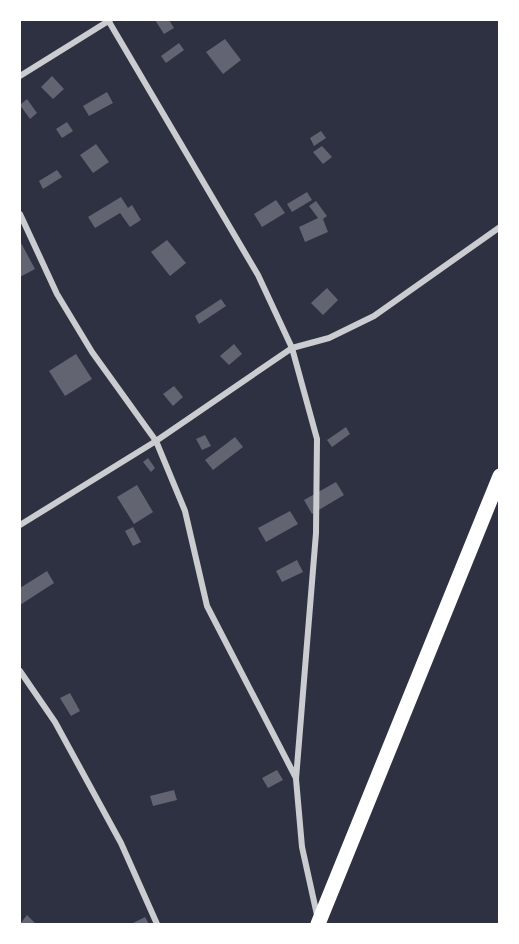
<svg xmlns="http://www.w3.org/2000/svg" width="519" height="944" font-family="Overpass,sans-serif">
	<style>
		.building { fill: #626471 }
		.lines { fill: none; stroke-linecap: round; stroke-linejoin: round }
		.minor { stroke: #caccd0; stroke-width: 6 }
		.trunk { stroke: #fff; stroke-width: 15 }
	</style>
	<rect width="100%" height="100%" fill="#2d3142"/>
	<!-- building -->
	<path class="building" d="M 155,20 L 169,20 L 174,28 L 164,34 Z
		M 225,39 L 241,60 L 223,74 L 206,52 Z
		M 179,43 L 184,50 L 166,63 L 161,56 Z
		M 52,76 L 64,89 L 53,99 L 41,87 Z
		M 107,92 L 113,103 L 89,116 L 83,106 Z
		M 27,99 L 37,113 L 30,119 L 20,105 Z
		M 67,122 L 73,131 L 62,138 L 56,129 Z
		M 321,131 L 326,138 L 314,146 L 310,138 Z
		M 96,144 L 109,162 L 93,173 L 80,155 Z
		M 322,146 L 332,157 L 323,164 L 313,152 Z
		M 57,170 L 62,177 L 43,189 L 39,181 Z
		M 307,192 L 312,200 L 292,212 L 287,204 Z
		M 121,197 L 128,208 L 132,205 L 141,220 L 130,227 L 120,213 L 95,228 L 88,217 Z
		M 276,200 L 285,213 L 262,227 L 254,214 Z
		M 316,201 L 327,216 L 323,219 L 328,232 L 305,242 L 299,227 L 318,218 L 309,206 Z
		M 167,240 L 186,263 L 170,276 L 151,252 Z
		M 20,241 L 35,269 L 20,277 Z
		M 327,288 L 338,300 L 323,315 L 311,303 Z
		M 221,299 L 226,306 L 199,324 L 195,316 Z
		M 234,344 L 242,354 L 229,365 L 220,356 Z
		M 76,354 L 92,379 L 65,396 L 49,371 Z
		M 174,386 L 183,397 L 173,406 L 163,394 Z
		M 346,427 L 350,434 L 332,447 L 327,440 Z
		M 205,435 L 211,446 L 202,450 L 196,439 Z
		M 235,437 L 243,447 L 213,470 L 205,460 Z
		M 148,458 L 155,468 L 151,472 L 143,462 Z
		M 336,482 L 344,495 L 312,514 L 304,500 Z
		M 137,485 L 153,512 L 134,524 L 117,497 Z
		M 290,511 L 298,524 L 266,542 L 258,528 Z
		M 133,527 L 141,542 L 133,546 L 125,531 Z
		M 297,560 L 303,572 L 282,582 L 276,571 Z
		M 47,571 L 54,583 L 20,605 L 20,588 Z
		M 70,693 L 80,711 L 71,716 L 60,698 Z
		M 277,770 L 283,780 L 268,788 L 262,778 Z
		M 174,790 L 177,800 L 153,806 L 150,796 Z
		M 27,915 L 36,924 L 20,924 Z
		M 145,917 L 149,924 L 131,924 Z"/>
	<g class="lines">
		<!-- minor -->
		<path class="minor" d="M 108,20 L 258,275 L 292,348 L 317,439 L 316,533 L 296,779 L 302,847 L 317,915
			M 20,76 L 110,20
			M 20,214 L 57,294 L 92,352 L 156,441 L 185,511 L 207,606 L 296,778
			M 20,525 L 156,441 L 292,348 L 329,338 L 374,316 L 500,227
			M 20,671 L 55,722 L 121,843 L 157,924"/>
		<!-- trunk -->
		<path class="trunk" d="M 318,924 L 500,476"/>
	</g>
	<!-- border -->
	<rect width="519" height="944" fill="none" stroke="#ffffff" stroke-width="42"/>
</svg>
